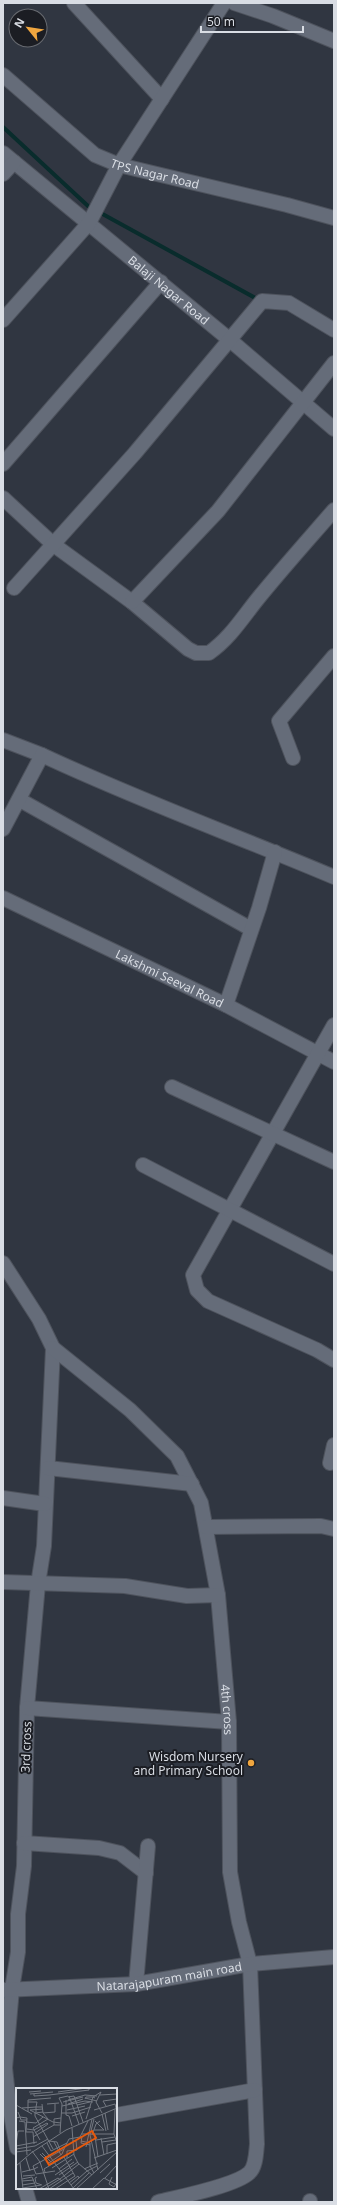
<svg xmlns="http://www.w3.org/2000/svg" width="337" height="2205" font-family="'Noto Sans',sans-serif">
	<style>
		.lines { fill: none; stroke-linecap: round; stroke-linejoin: round }
		.stream { stroke: #092c2c; stroke-width: 4 }
		.minor-casing { stroke: #4e535d; stroke-width: 16 }
		.minor { stroke: #656c79; stroke-width: 14 }
		.poi-dot { fill: #f0a63f; stroke: #1b1d23; stroke-width: 1.5 }
		.labels { text-anchor: middle; dominant-baseline: central; stroke-width: 4; stroke-linejoin: round; paint-order: stroke }
		.street-label { font-size: 12px; fill: #d9dde4; stroke: #1b1d23 }
		.poi-label { font-size: 12px; fill: #d9dde4; stroke: #1b1d23; text-anchor: end }
		.inset-road { fill: none; stroke: #747982; stroke-width: 1 }
		.view { fill: #e8590c; fill-opacity: 0.15; stroke: #e8590c; stroke-width: 2 }
		.inset-edge { fill: none; stroke: #d9dde4; stroke-width: 2 }
	</style>
	<rect width="100%" height="100%" fill="#303641"/>
	<g class="lines">
		<!-- stream -->
		<path class="stream" d="M 3,127 L 88,206 L 259,300"/>
		<!-- minor casing -->
		<g class="minor-casing">
			<g id="minor">
				<path d="M 74,3 L 162,99"/>
				<path d="M 234,3 L 273,16 L 334,41"/>
				<path id="s1" d="M 3,75 L 95,155 L 119,165 L 287,205 L 334,218"/>
				<path id="s2" d="M 3,153 L 230,340 L 334,429"/>
				<path d="M 3,174 L 14,162"/>
				<path d="M 3,320 L 89,223 L 119,165 L 224,3"/>
				<path d="M 3,464 L 161,282"/>
				<path d="M 3,498 L 54,545 L 132,602 L 188,649 L 196,653 L 209,653 C 229,639 241,620 256,601 C 281,570 308,540 334,510"/>
				<path d="M 14,588 L 135,453 L 262,301 L 289,303 L 334,330"/>
				<path d="M 132,602 L 218,511 L 334,363"/>
				<path d="M 3,740 L 42,755"/>
				<path d="M 293,758 L 279,721 L 334,656"/>
				<path d="M 20,800 L 251,929"/>
				<path d="M 3,829 L 42,755 C 138,800 237,836 334,877"/>
				<path id="s3" d="M 3,898 L 226,1005 L 334,1062"/>
				<path d="M 226,1005 L 259,908 L 275,852"/>
				<path d="M 334,1025 L 193,1275 L 197,1290 L 208,1301 L 317,1350 L 334,1360"/>
				<path d="M 172,1087 L 334,1162"/>
				<path d="M 143,1165 L 334,1264"/>
				<path d="M 3,1263 L 39,1319 L 53,1348 L 44,1546 L 38,1584 L 27,1708 L 24,1866 L 18,1914 L 18,1952 L 12,1989 L 5,2068 L 9,2104 L 17,2148"/>
				<path id="s4" d="M 53,1348 L 130,1410 L 177,1456 L 201,1503 L 218,1595 L 229,1722 L 230,1872 L 239,1922 L 250,1964 L 257,2144 C 256,2153 256,2167 249,2173 C 235,2186 178,2197 158,2202"/>
				<path d="M 330,1463 L 334,1445"/>
				<path d="M 48,1468 L 192,1484"/>
				<path d="M 3,1498 L 45,1504"/>
				<path d="M 206,1527 L 321,1526 L 334,1529"/>
				<path d="M 3,1582 L 125,1586 L 187,1596 L 218,1595"/>
				<path d="M 27,1708 L 229,1722"/>
				<path d="M 24,1843 L 99,1848 L 120,1853 L 146,1873"/>
				<path d="M 136,1984 L 148,1846"/>
				<path id="s5" d="M 3,1990 L 136,1984 L 250,1964 L 334,1957"/>
				<path d="M 116,2115 L 255,2090"/>
				<path d="M 25,2188 L 29,2202"/>
				<path d="M 310,2202 L 310,2201"/>
			</g>
		</g>
		<!-- minor -->
		<use href="#minor" class="minor"/>
	</g>
	<!-- markers -->
	<circle class="poi-dot" cx="251" cy="1763" r="4"/>
	<g class="labels">
		<!-- street labels -->
		<g class="street-label">
			<text stroke="none"><textPath href="#s1" startOffset="185">TPS Nagar Road</textPath></text>
			<text stroke="none"><textPath href="#s2" startOffset="215">Balaji Nagar Road</textPath></text>
			<text stroke="none"><textPath href="#s3" startOffset="185">Lakshmi Seeval Road</textPath></text>
			<text stroke="none"><textPath href="#s4" startOffset="426">4th cross</textPath></text>
			<text transform="translate(26 1747) rotate(-88)">3rd cross</text>
			<text stroke="none"><textPath href="#s5" startOffset="167">Natarajapuram main road</textPath></text>
		</g>
		<!-- poi labels -->
		<g class="poi-label">
			<text x="243" y="1756">Wisdom Nursery<tspan x="243" dy="14">and Primary School</tspan></text>
		</g>
	</g>
	<!-- overview -->
	<g transform="translate(16 2088)">
		<rect width="101" height="101" fill="#303641"/>
		<path class="inset-road" d="M 9,0 L 32,0M 13,4 L 25,3M 42,4 L 70,0M 85,4 L 80,14 L 86,25M 14,6 L 37,4M 18,6 L 18,8 L 33,7 L 73,2 L 73,0M 84,7 L 101,6M 53,8 L 63,36M 52,9 L 58,8 L 67,34M 69,10 L 81,13M 69,11 L 70,9 L 77,9 L 85,4M 50,12 L 50,27 L 53,28 L 56,38M 52,12 L 69,7 L 81,8M 12,14 L 21,14 L 20,19 L 26,19M 47,14 L 67,9M 26,16 L 27,25 L 39,24 L 39,16M 31,16 L 43,15M 52,16 L 67,11M 0,17 L 16,26M 61,17 L 74,14M 46,18 L 69,13 L 77,14M 90,18 L 87,13 L 101,11M 6,20 L 20,19 L 20,24M 99,21 L 98,46 L 101,55M 14,22 L 37,34 L 45,35M 14,22 L 27,21M 51,22 L 69,18M 78,22 L 99,16 L 100,20M 2,24 L 4,29 L 11,30 L 10,44M 12,24 L 12,12 L 35,10M 27,24 L 19,25 L 19,28 L 37,61M 45,25 L 56,25 L 75,19M 89,25 L 92,42M 86,26 L 90,43M 56,28 L 69,24M 0,30 L 4,29 L 5,32 L 11,32M 70,31 L 77,9 L 79,10M 78,31 L 74,47 L 82,82M 3,33 L 9,34 L 11,67M 10,34 L 20,35 L 27,29M 44,37 L 38,37 L 38,31 L 45,30M 56,40 L 58,67 L 62,75 L 76,87M 11,41 L 18,42 L 31,35 L 32,36 L 19,45M 78,42 L 88,42 L 79,33M 10,44 L 17,44 L 18,56M 44,45 L 46,16 L 43,10 L 52,8M 66,46 L 98,46M 76,47 L 80,36 L 84,33M 66,48 L 65,55 L 74,57M 79,48 L 82,69M 17,49 L 38,37M 85,50 L 88,67M 24,52 L 17,40 L 32,31 L 27,25M 80,52 L 99,49M 33,53 L 41,54 L 44,62M 65,53 L 74,55 L 74,78 L 78,85M 38,54 L 45,67M 86,54 L 100,52M 51,55 L 53,51 L 64,49 L 72,33M 0,56 L 2,43 L 8,43M 0,58 L 21,54M 26,58 L 58,101M 70,59 L 76,31M 0,61 L 19,58 L 32,51M 16,63 L 24,74 L 33,101 L 57,85M 0,64 L 15,62M 26,65 L 35,74M 24,66 L 33,75 L 46,66 L 48,61M 91,66 L 91,57 L 100,55M 10,70 L 14,83M 51,70 L 51,63 L 61,62 L 60,53 L 57,53M 78,70 L 101,62M 4,75 L 7,101M 0,78 L 15,65 L 50,42 L 101,20M 22,79 L 18,81 L 17,78 L 48,61 L 51,55 L 35,63 L 31,55M 36,80 L 58,66M 43,81 L 56,71M 68,81 L 82,75M 6,84 L 18,81 L 20,86 L 39,83M 29,84 L 28,81 L 48,69 L 59,88 L 39,101M 84,85 L 94,76M 39,87 L 58,74M 43,87 L 62,74M 7,88 L 19,87M 21,89 L 19,90 L 20,95 L 26,97M 96,89 L 93,96 L 98,99 L 101,94M 88,90 L 101,97M 89,90 L 101,77M 6,91 L 16,89 L 21,101M 44,91 L 63,76M 6,93 L 18,92M 53,95 L 62,88 L 63,90M 6,97 L 19,95M 55,97 L 71,83 L 81,78M 7,100 L 25,97M 57,100 L 73,85M 23,101 L 42,90 L 46,93M 28,101 L 44,91M 60,101 L 101,64M 76,101 L 88,90"/>
		<path class="view" d="M 76,43 L 80,50 L 33,77 L 29,70 Z"/>
		<rect width="101" height="101" class="inset-edge"/>
	</g>
	<!-- border -->
	<rect width="337" height="2205" fill="none" stroke="#d9dde4" stroke-width="8"/>
	<!-- north arrow -->
	<g transform="translate(28 28) rotate(300)"><circle r="19" fill="#1b1d23" stroke="#676a70"/>
	<path d="M0-3L7 15L0 10L-7 15Z" fill="#f0a63f"/>
	<text y="-6" font-size="11" font-weight="bold" text-anchor="middle" fill="#d9dde4">N</text>
	</g>
	<!-- scale -->
	<path d="M201 26v6h102v-6" fill="none" stroke="#d9dde4" stroke-width="2"/>
	<text x="207" y="26" font-size="12" fill="#d9dde4" stroke="#1b1d23" stroke-width="3" paint-order="stroke">50 m</text>
</svg>
